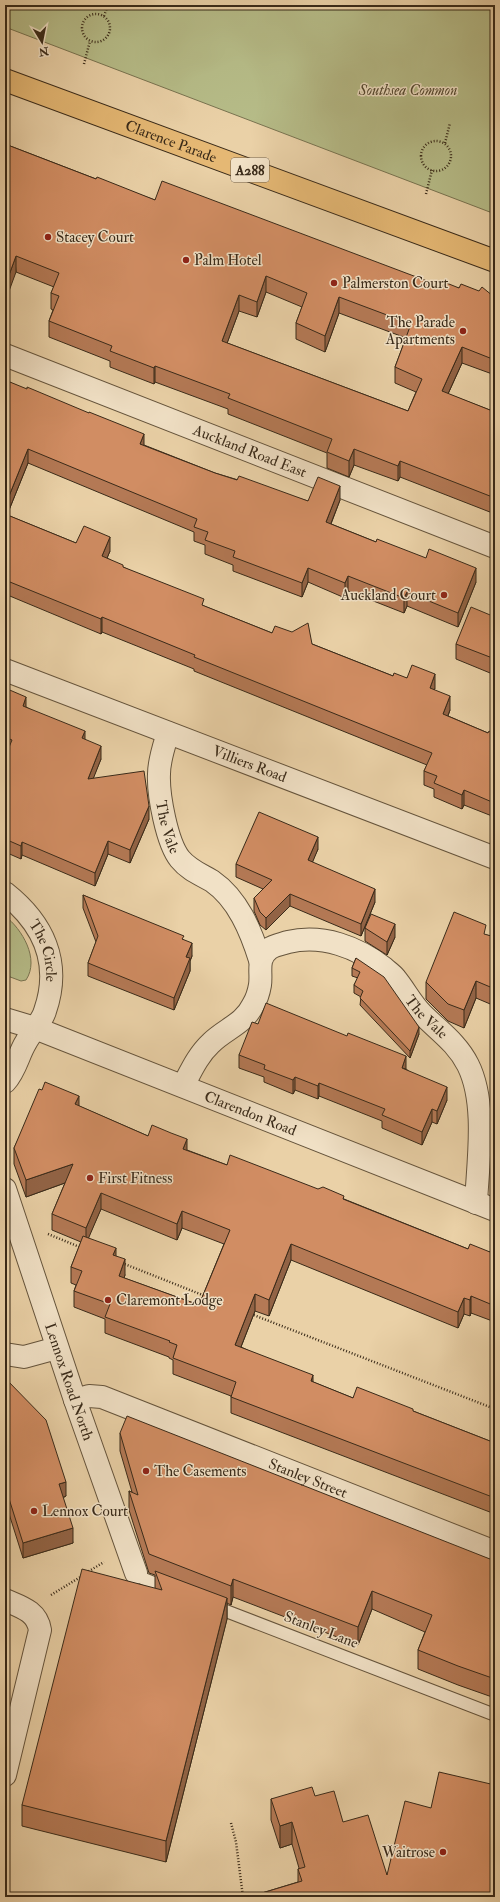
<svg xmlns="http://www.w3.org/2000/svg" width="500" height="1902" font-family="'IM FELL Double Pica',serif">
	<style>
		.green { fill: #b6bc88; stroke: #787350 }
		.lines { fill: none; stroke-linecap: round; stroke-linejoin: round }
		.lane-casing { stroke: #65543c; stroke-width: 14 }
		.street-casing { stroke: #65543c; stroke-width: 24 }
		.primary-casing { stroke: #392a19; stroke-width: 24 }
		.path { stroke: #392a19; stroke-width: 2.5; stroke-dasharray: 1 2; stroke-linecap: butt }
		.lane { stroke: #f1e1c6; stroke-width: 12 }
		.street { stroke: #f1e1c6; stroke-width: 22 }
		.primary { stroke: #e5b874; stroke-width: 22 }
		.wall { fill: #b47955; stroke: #392a19; fill-rule: evenodd }
		.shaded-wall { fill: #926345; stroke: #392a19 }
		.building { fill: #d18d63; stroke: #392a19; fill-rule: evenodd }
		.poi-dot { fill: #8f2418; stroke: #f1e1c6; stroke-width: 1.5 }
		.labels { text-anchor: middle; dominant-baseline: central; stroke-width: 3; stroke-linejoin: round; paint-order: stroke }
		.shield { fill: #f1e1c6; stroke: #70614d; stroke-width: 1 }
		.shield-label { font-size: 14px; font-weight: bold; fill: #392a19 }
		.park-label { font-size: 15px; font-style: italic; fill: #52472f; stroke: #f1e1c6 }
		.street-label { font-size: 15px; fill: #392a19; stroke: #f1e1c6 }
		.poi-label { font-size: 15px; fill: #392a19; stroke: #f1e1c6; text-anchor: start }
	</style>
	<rect width="100%" height="100%" fill="#ead1a7"/>
	<filter id="stains"><feTurbulence type="fractalNoise" baseFrequency=".005" numOctaves="4"/><feColorMatrix values="0 0 0 0 .2 0 0 0 0 .09 0 0 0 0 .02 0 0 0 .5 -.17"/></filter>
	<radialGradient id="worn" r=".72"><stop offset=".6" stop-color="#630" stop-opacity="0"/><stop offset="1" stop-color="#630" stop-opacity=".3"/></radialGradient>
	<!-- green -->
	<path class="green" d="M 5,5 L 495,5 L 495,214 L 5,27 Z
		M 5,916 C 22,929 40,959 26,980 L 21,981 L 5,975 Z"/>
	<g class="lines">
		<!-- lane casing -->
		<g class="lane-casing">
			<path id="lane" d="M 136,1573 L 144,1579 L 169,1589
				M 213,1606 L 495,1715"/>
		</g>
		<!-- street casing -->
		<g class="street-casing">
			<g id="street">
				<path id="s1" d="M 5,355 L 495,547"/>
				<path id="s2" d="M 5,670 L 495,858"/>
				<path id="s3" d="M 168,733 C 164,746 159,760 159,774 C 158,795 167,843 180,859 C 189,870 200,874 212,881 C 238,899 251,931 260,960"/>
				<path id="s4" d="M 5,893 C 43,923 62,962 45,1011 C 42,1022 32,1031 26,1042 C 18,1055 16,1070 5,1082"/>
				<path id="s5" d="M 5,1019 L 35,1028 L 495,1210"/>
				<path id="s6" d="M 183,1086 C 191,1071 198,1055 211,1043 C 225,1029 244,1024 253,1005 C 256,1000 259,991 260,985 C 262,972 256,959 269,949 C 274,945 282,944 288,942 C 323,934 357,947 384,968 C 387,971 392,974 395,978 C 405,990 411,1003 422,1014 C 439,1031 457,1043 468,1065 C 487,1103 478,1161 476,1203"/>
				<path id="s7" d="M 5,1189 L 75,1400 L 136,1573"/>
				<path d="M 5,1354 L 24,1357 L 57,1348"/>
				<path id="s8" d="M 75,1400 L 89,1396 L 102,1397 L 495,1552"/>
				<path d="M 5,1600 C 21,1607 37,1611 40,1630 L 5,1775"/>
			</g>
		</g>
		<!-- primary casing -->
		<g class="primary-casing">
			<g id="primary">
				<path id="s9" d="M 5,80 L 495,261"/>
			</g>
		</g>
		<!-- path -->
		<path class="path" d="M82 28a14 14 0 1 1 28 0a14 14 0 1 1-28 0Z
			M 104,16 L 108,5
			M 84,64 L 90,41
			M421 156a15 15 0 1 1 30 0a15 15 0 1 1-30 0Z
			M 445,143 L 450,123
			M 426,194 L 432,170
			M 48,1234 L 82,1248
			M 122,1263 L 205,1296
			M 251,1314 L 495,1409
			M 86,1573 L 104,1562
			M 51,1595 L 82,1576
			M 231,1823 L 236,1842 L 243,1897"/>
		<!-- lane -->
		<use href="#lane" class="lane"/>
		<!-- street -->
		<use href="#street" class="street"/>
		<!-- primary -->
		<use href="#primary" class="primary"/>
	</g>
	<!-- wall -->
	<path class="wall" d="M 5,144 L 96,179 L 155,200 L 443,287 L 459,288 L 495,297 L 495,375 L 462,363 L 448,394 L 495,412 L 495,514 L 400,477 L 398,481 L 354,465 L 349,477 L 327,468 L 327,453 L 228,414 L 228,409 L 155,382 L 154,384 L 110,367 L 110,361 L 49,337 L 49,321 L 53,310 L 51,309 L 51,293 L 54,287 L 16,272 ZM 266,292 L 302,307 L 296,323 L 296,339 L 325,352 L 339,313 L 406,338 L 395,367 L 395,383 L 416,392 L 408,411 L 227,343 L 239,311 L 257,317 Z
		M 5,380 L 144,445 L 215,473 L 308,501 L 340,500 L 331,524 L 476,582 L 458,627 L 407,606 L 404,613 L 348,591 L 345,598 L 308,582 L 302,597 L 233,571 L 233,565 L 205,554 L 205,545 L 194,541 L 194,532 L 28,463 L 7,515 L 76,543 L 110,551 L 107,558 L 123,567 L 204,606 L 272,633 L 312,644 L 393,676 L 407,678 L 435,688 L 434,690 L 450,710 L 448,716 L 488,733 L 495,734 L 492,816 L 464,805 L 462,809 L 434,797 L 434,789 L 424,785 L 424,771 L 427,765 L 194,671 L 194,669 L 102,632 L 101,634 L 5,594 Z
		M 495,617 L 495,675 L 456,659 L 456,644 Z
		M 5,688 L 26,707 L 85,739 L 101,759 L 93,778 L 149,819 L 130,863 L 108,854 L 95,886 L 22,855 L 21,859 L 5,852 L 5,757 L 7,751 L 5,750 Z
		M 318,849 L 312,862 L 375,902 L 361,936 L 290,906 L 266,930 L 260,925 L 254,911 L 254,898 L 263,889 L 236,877 L 236,864 Z
		M 83,895 L 184,940 L 192,956 L 190,961 L 190,971 L 174,1010 L 88,976 L 88,963 L 96,942 L 83,908 Z
		M 365,928 L 395,937 L 387,955 L 365,941 Z
		M 486,935 L 495,937 L 495,1006 L 476,998 L 464,1028 L 448,1021 L 426,999 L 426,982 Z
		M 356,958 L 419,1034 L 410,1058 L 360,1005 L 361,997 L 354,993 L 354,985 L 358,978 L 352,976 L 352,968 Z
		M 258,1024 L 406,1069 L 447,1100 L 437,1124 L 432,1122 L 422,1145 L 382,1128 L 382,1121 L 319,1096 L 318,1099 L 295,1090 L 293,1094 L 264,1082 L 264,1077 L 239,1068 L 239,1055 Z
		M 42,1090 L 148,1136 L 187,1150 L 227,1165 L 344,1199 L 468,1249 L 490,1252 L 495,1238 L 495,1322 L 471,1313 L 470,1316 L 464,1314 L 458,1328 L 291,1260 L 269,1316 L 255,1311 L 241,1347 L 313,1382 L 353,1398 L 413,1411 L 495,1443 L 495,1514 L 231,1413 L 231,1396 L 173,1374 L 173,1360 L 169,1358 L 169,1357 L 105,1333 L 105,1319 L 74,1307 L 74,1291 L 76,1285 L 71,1283 L 71,1267 L 81,1242 L 52,1230 L 52,1214 L 65,1183 L 26,1197 L 14,1164 L 14,1148 ZM 101,1209 L 177,1240 L 182,1228 L 224,1244 L 199,1305 L 124,1278 L 125,1275 L 116,1256 L 88,1238 Z
		M 5,1378 L 66,1496 L 63,1498 L 73,1543 L 23,1558 L 5,1501 Z
		M 120,1433 L 495,1561 L 495,1698 L 458,1685 L 418,1669 L 418,1650 L 425,1632 L 372,1609 L 358,1645 L 233,1597 L 231,1605 L 227,1603 L 227,1619 L 166,1862 L 22,1826 L 22,1805 L 155,1588 L 155,1575 L 149,1573 L 129,1510 L 129,1491 L 132,1492 L 120,1451 Z
		M 315,1796 L 343,1822 L 387,1875 L 495,1897 L 262,1897 L 262,1893 L 298,1882 L 298,1869 L 299,1868 L 292,1844 L 280,1848 L 271,1820 L 271,1799 Z"/>
	<!-- shaded-wall -->
	<path class="shaded-wall" d="M 16,256 L 16,272 L 5,302 L 5,286 Z
		M 266,276 L 266,292 L 257,317 L 257,302 Z
		M 239,295 L 239,311 L 222,357 L 222,341 Z
		M 339,297 L 339,313 L 325,352 L 325,336 Z
		M 462,347 L 462,363 L 442,407 L 442,391 Z
		M 155,366 L 155,382 L 154,384 L 154,368 Z
		M 144,434 L 144,448 L 140,444 Z
		M 28,449 L 28,463 L 5,520 L 5,506 Z
		M 354,449 L 354,465 L 349,477 L 349,461 Z
		M 400,461 L 400,477 L 398,481 L 398,466 Z
		M 340,486 L 340,500 L 326,536 L 326,522 Z
		M 110,537 L 110,551 L 102,570 L 102,556 Z
		M 308,568 L 308,582 L 302,597 L 302,583 Z
		M 476,568 L 476,582 L 458,627 L 458,613 Z
		M 348,576 L 348,591 L 345,598 L 345,583 Z
		M 407,592 L 407,606 L 404,613 L 404,598 Z
		M 102,617 L 102,632 L 101,634 L 101,619 Z
		M 435,674 L 435,688 L 430,702 L 430,688 Z
		M 450,696 L 450,710 L 443,728 L 443,714 Z
		M 26,697 L 26,710 L 23,706 Z
		M 85,731 L 85,744 L 82,738 Z
		M 101,746 L 101,759 L 88,792 L 88,779 Z
		M 464,790 L 464,805 L 462,809 L 462,795 Z
		M 495,795 L 495,809 L 492,816 L 492,802 Z
		M 149,806 L 149,819 L 130,863 L 130,850 Z
		M 318,837 L 318,849 L 308,873 L 308,860 Z
		M 108,841 L 108,854 L 95,886 L 95,873 Z
		M 22,842 L 22,855 L 21,859 L 21,846 Z
		M 375,889 L 375,902 L 361,936 L 361,924 Z
		M 290,894 L 290,906 L 266,930 L 266,918 Z
		M 395,924 L 395,937 L 387,955 L 387,942 Z
		M 192,943 L 192,956 L 190,961 L 190,971 L 174,1010 L 174,998 L 186,957 Z
		M 476,981 L 476,998 L 464,1028 L 464,1010 Z
		M 419,1027 L 419,1034 L 410,1058 L 410,1051 Z
		M 406,1056 L 406,1069 L 402,1068 Z
		M 295,1077 L 295,1090 L 293,1094 L 293,1080 Z
		M 319,1083 L 319,1096 L 318,1099 L 318,1086 Z
		M 447,1087 L 447,1100 L 437,1124 L 437,1111 Z
		M 79,1096 L 79,1112 L 75,1104 Z
		M 432,1109 L 432,1122 L 422,1145 L 422,1132 Z
		M 187,1139 L 187,1156 L 183,1149 Z
		M 73,1164 L 73,1180 L 26,1197 L 26,1180 Z
		M 101,1193 L 101,1209 L 86,1244 L 86,1228 Z
		M 182,1211 L 182,1228 L 177,1240 L 177,1224 Z
		M 291,1244 L 291,1260 L 269,1316 L 269,1300 Z
		M 116,1248 L 116,1265 L 113,1255 Z
		M 125,1259 L 125,1275 L 119,1292 L 119,1276 Z
		M 255,1294 L 255,1311 L 235,1362 L 235,1345 Z
		M 471,1296 L 471,1313 L 470,1316 L 470,1300 Z
		M 464,1298 L 464,1314 L 458,1328 L 458,1312 Z
		M 313,1375 L 313,1391 L 311,1381 Z
		M 66,1482 L 66,1496 L 59,1499 L 59,1484 Z
		M 73,1528 L 73,1543 L 23,1558 L 23,1543 Z
		M 233,1579 L 233,1597 L 231,1605 L 231,1586 Z
		M 372,1591 L 372,1609 L 358,1645 L 358,1627 Z
		M 227,1598 L 227,1619 L 166,1862 L 166,1841 Z
		M 292,1822 L 292,1844 L 280,1848 L 280,1826 Z
		M 495,1833 L 495,1855 L 491,1849 Z"/>
	<!-- building -->
	<path class="building" d="M 5,144 L 96,179 L 97,177 L 155,200 L 162,181 L 443,287 L 444,282 L 459,288 L 461,284 L 479,291 L 482,287 L 493,296 L 495,297 L 495,360 L 462,347 L 442,391 L 495,412 L 495,498 L 400,461 L 398,466 L 354,449 L 349,461 L 327,452 L 332,439 L 228,398 L 230,394 L 155,366 L 154,368 L 110,351 L 112,346 L 49,321 L 59,296 L 51,293 L 59,273 L 16,256 L 5,286 ZM 266,276 L 307,293 L 296,323 L 325,336 L 339,297 L 411,324 L 395,367 L 422,379 L 408,411 L 222,341 L 239,295 L 257,302 Z
		M 5,380 L 27,389 L 27,387 L 89,413 L 89,412 L 144,434 L 140,444 L 215,473 L 237,480 L 239,476 L 308,501 L 318,477 L 340,486 L 326,522 L 376,542 L 377,539 L 426,558 L 429,549 L 476,568 L 458,613 L 407,592 L 404,598 L 348,576 L 345,583 L 308,568 L 302,583 L 233,557 L 235,551 L 205,540 L 208,532 L 194,527 L 197,519 L 28,449 L 5,506 Z
		M 5,514 L 76,543 L 84,526 L 110,537 L 102,556 L 123,565 L 123,567 L 204,599 L 202,605 L 272,633 L 275,626 L 292,632 L 308,623 L 312,644 L 393,676 L 394,673 L 407,678 L 412,665 L 435,674 L 430,688 L 450,696 L 443,714 L 488,733 L 489,731 L 495,734 L 495,795 L 492,802 L 464,790 L 462,795 L 434,783 L 437,776 L 424,771 L 432,753 L 194,657 L 195,655 L 102,617 L 101,619 L 5,580 Z
		M 471,607 L 495,617 L 495,659 L 456,644 Z
		M 5,688 L 26,697 L 23,706 L 85,731 L 82,738 L 101,746 L 88,779 L 144,771 L 149,806 L 130,850 L 108,841 L 95,873 L 22,842 L 21,846 L 5,839 L 5,757 L 12,740 L 5,737 Z
		M 259,812 L 318,837 L 308,860 L 375,889 L 361,924 L 290,894 L 266,918 L 260,912 L 254,898 L 272,880 L 236,864 Z
		M 83,895 L 184,936 L 182,939 L 192,943 L 186,957 L 190,958 L 174,998 L 88,963 L 98,936 Z
		M 454,912 L 486,925 L 484,934 L 495,937 L 495,989 L 476,981 L 464,1010 L 448,1004 L 426,982 Z
		M 371,914 L 395,924 L 387,942 L 365,928 Z
		M 356,958 L 384,977 L 419,1027 L 410,1051 L 360,998 L 363,991 L 354,985 L 360,972 L 352,968 Z
		M 266,1003 L 347,1036 L 348,1033 L 406,1056 L 402,1068 L 447,1087 L 437,1111 L 432,1109 L 422,1132 L 382,1115 L 385,1109 L 319,1083 L 318,1086 L 295,1077 L 293,1080 L 264,1069 L 265,1065 L 239,1055 L 252,1022 L 258,1024 Z
		M 45,1082 L 79,1096 L 75,1104 L 148,1136 L 152,1125 L 171,1133 L 187,1139 L 183,1149 L 227,1165 L 230,1155 L 318,1189 L 323,1187 L 344,1196 L 343,1199 L 468,1249 L 470,1244 L 490,1252 L 495,1238 L 495,1306 L 471,1296 L 470,1300 L 464,1298 L 458,1312 L 291,1244 L 269,1300 L 255,1294 L 235,1345 L 313,1375 L 311,1381 L 353,1398 L 357,1387 L 413,1409 L 413,1411 L 495,1443 L 495,1446 L 493,1451 L 495,1451 L 495,1498 L 231,1397 L 236,1382 L 173,1358 L 177,1345 L 169,1342 L 170,1341 L 105,1317 L 110,1304 L 74,1291 L 82,1271 L 71,1267 L 83,1236 L 116,1248 L 113,1255 L 125,1259 L 119,1276 L 199,1305 L 230,1230 L 182,1211 L 177,1224 L 101,1193 L 86,1228 L 52,1214 L 73,1164 L 26,1180 L 14,1148 L 39,1089 L 42,1090 Z
		M 5,1378 L 46,1420 L 66,1482 L 59,1484 L 73,1528 L 23,1543 L 5,1486 Z
		M 127,1416 L 495,1561 L 495,1679 L 458,1666 L 418,1650 L 432,1615 L 372,1591 L 358,1627 L 233,1579 L 231,1586 L 149,1554 L 129,1491 L 138,1495 L 120,1433 Z
		M 82,1569 L 162,1590 L 155,1571 L 227,1598 L 166,1841 L 22,1805 Z
		M 439,1772 L 495,1785 L 495,1833 L 491,1849 L 495,1850 L 495,1897 L 263,1897 L 262,1893 L 302,1881 L 298,1869 L 305,1867 L 292,1822 L 280,1826 L 271,1799 L 312,1787 L 315,1796 L 334,1791 L 343,1822 L 368,1815 L 387,1875 L 405,1801 L 431,1808 Z"/>
	<!-- markers -->
	<g class="poi-dot">
		<circle cx="48" cy="237" r="4"/>
		<circle cx="186" cy="260" r="4"/>
		<circle cx="334" cy="283" r="4"/>
		<circle cx="463" cy="331" r="4"/>
		<circle cx="444" cy="595" r="4"/>
		<circle cx="90" cy="1178" r="4"/>
		<circle cx="108" cy="1300" r="4"/>
		<circle cx="146" cy="1471" r="4"/>
		<circle cx="34" cy="1511" r="4"/>
		<circle cx="443" cy="1852" r="4"/>
	</g>
	<g class="labels">
		<!-- shield labels -->
		<rect class="shield" x="231" y="158" width="38" height="24" rx="3"/>
		<g class="shield-label">
			<text x="250" y="170">A288</text>
		</g>
		<!-- park labels -->
		<g class="park-label">
			<text x="408" y="90">Southsea Common</text>
		</g>
		<!-- street labels -->
		<g class="street-label">
			<text stroke="none"><textPath href="#s9" startOffset="177">Clarence Parade</textPath></text>
			<text stroke="none"><textPath href="#s1" startOffset="263">Auckland Road East</textPath></text>
			<text stroke="none"><textPath href="#s2" startOffset="262">Villiers Road</textPath></text>
			<text stroke="none"><textPath href="#s3" startOffset="96">The Vale</textPath></text>
			<text stroke="none"><textPath href="#s4" startOffset="72">The Circle</textPath></text>
			<text stroke="none"><textPath href="#s6" startOffset="357">The Vale</textPath></text>
			<text stroke="none"><textPath href="#s5" startOffset="263">Clarendon Road</textPath></text>
			<text stroke="none"><textPath href="#s7" startOffset="203">Lennox Road North</textPath></text>
			<text stroke="none"><textPath href="#s8" startOffset="249">Stanley Street</textPath></text>
			<text transform="translate(321 1630) rotate(21)">Stanley Lane</text>
		</g>
		<!-- poi labels -->
		<g class="poi-label">
			<text x="56" y="237">Stacey Court</text>
			<text x="194" y="260">Palm Hotel</text>
			<text x="342" y="283">Palmerston Court</text>
			<text x="455" y="322" text-anchor="end">The Parade<tspan x="455" dy="17">Apartments</tspan></text>
			<text x="436" y="595" text-anchor="end">Auckland Court</text>
			<text x="98" y="1178">First Fitness</text>
			<text x="116" y="1300">Claremont Lodge</text>
			<text x="154" y="1471">The Casements</text>
			<text x="42" y="1511">Lennox Court</text>
			<text x="435" y="1852" text-anchor="end">Waitrose</text>
		</g>
	</g>
	<!-- margin -->
	<rect width="500" height="1902" fill="none" stroke="#ead1a7" stroke-width="20"/>
	<rect x="6" y="6" width="488" height="1890" fill="none" stroke="#392a19" stroke-width="2"/>
	<rect x="10" y="10" width="480" height="1882" fill="none" stroke="#392a19"/>
	<!-- north arrow -->
	<g transform="translate(42 42) rotate(170)" stroke="#f1e1c6" stroke-width="3" paint-order="stroke">
	<path d="M0-3L7 15L0 10L-7 15Z" fill="#392a19"/>
	<text y="-6" font-size="11" font-weight="bold" text-anchor="middle" fill="#392a19">N</text>
	</g>
	<rect width="100%" height="100%" filter="url(#stains)"/>
	<rect width="100%" height="100%" fill="url(#worn)"/>
</svg>
